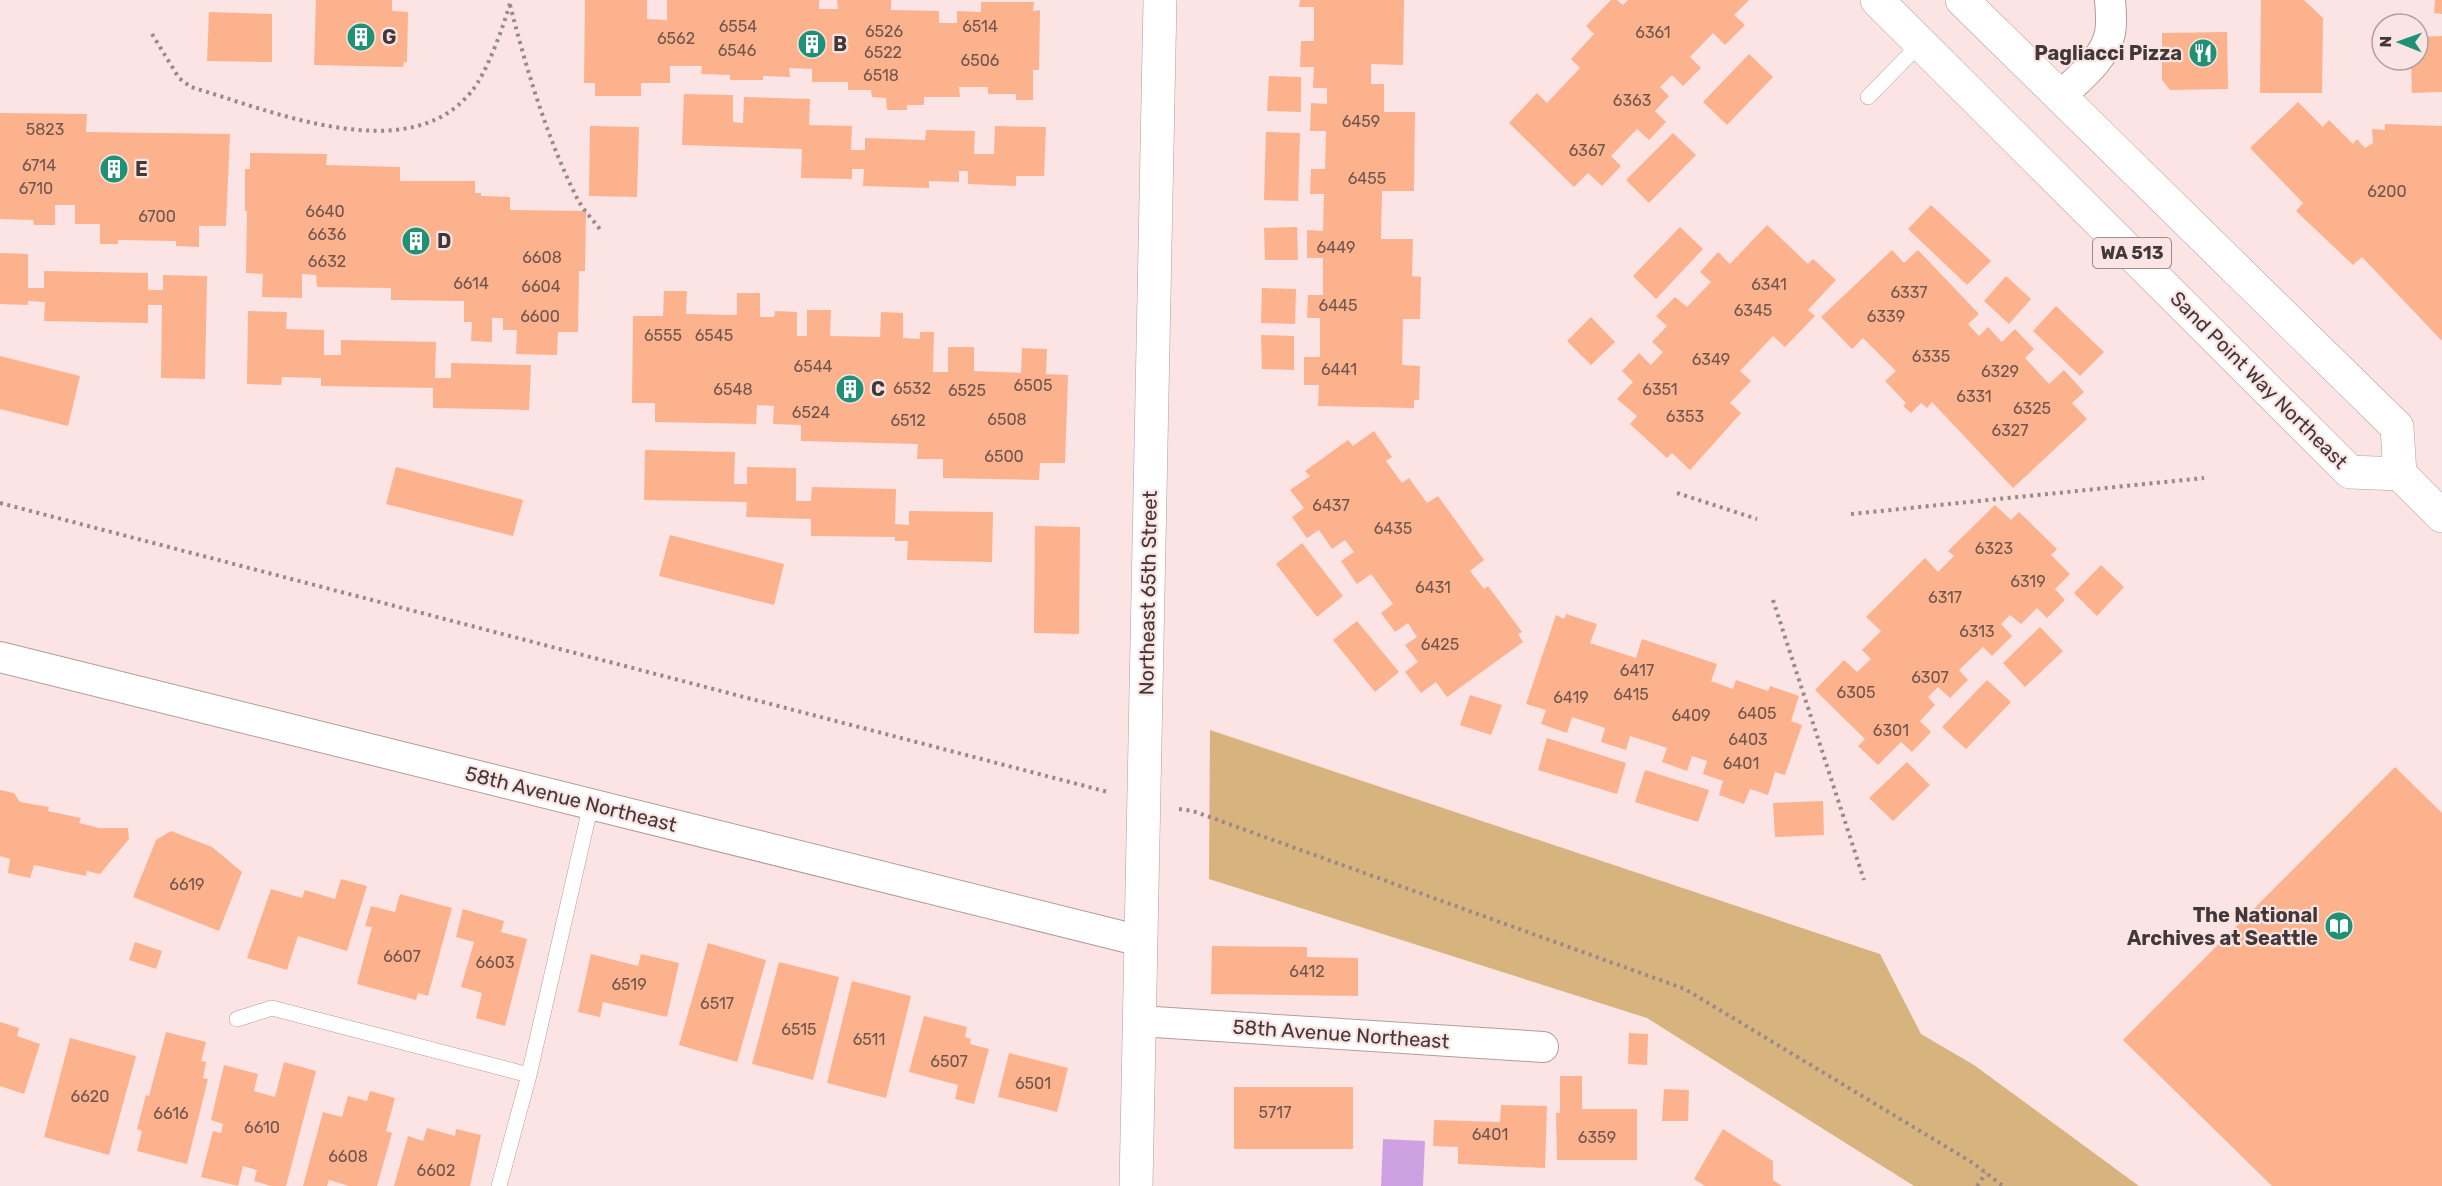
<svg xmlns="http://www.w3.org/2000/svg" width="2442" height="1186" font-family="Rubik,sans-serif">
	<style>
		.green { fill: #d7b47e }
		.water { fill: #cea2e2 }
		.building { fill: #fcb28d }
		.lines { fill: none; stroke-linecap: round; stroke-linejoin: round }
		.service-casing { stroke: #b29c9c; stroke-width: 16 }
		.minor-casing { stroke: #b29c9c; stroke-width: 32 }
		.secondary-casing { stroke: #b29c9c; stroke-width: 34 }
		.primary-casing { stroke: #b29c9c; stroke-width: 34 }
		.path { stroke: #998989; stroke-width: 4; stroke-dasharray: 3 4.5; stroke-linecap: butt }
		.service { stroke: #fff; stroke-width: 15 }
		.minor { stroke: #fff; stroke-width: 30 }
		.secondary { stroke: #fff; stroke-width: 33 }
		.primary { stroke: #fff; stroke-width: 33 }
		.labels { text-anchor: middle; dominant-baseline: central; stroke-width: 4.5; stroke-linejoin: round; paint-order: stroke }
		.number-label { font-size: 16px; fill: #70564d }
		.shield { fill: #fce4e4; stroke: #796c6c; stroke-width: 1.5 }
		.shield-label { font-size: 18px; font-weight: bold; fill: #413838 }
		.poi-label { font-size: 20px; font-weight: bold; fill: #413838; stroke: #fce4e4; text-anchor: start }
		.street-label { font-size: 20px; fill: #413838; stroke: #fce4e4 }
	</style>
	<rect width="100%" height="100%" fill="#fce4e4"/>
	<!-- green -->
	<path class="green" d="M 1210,730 L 1880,954 L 1921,1034 L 1974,1065 L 2139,1186 L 1914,1186 L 1647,1018 L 1209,879 Z"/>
	<!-- water -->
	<path class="water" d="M 1383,1139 L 1425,1141 L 1423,1186 L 1381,1186 Z"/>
	<!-- building -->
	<path class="building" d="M 316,0 L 392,0 L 392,11 L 408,12 L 407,62 L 404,62 L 403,67 L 314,65 Z
		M 585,0 L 647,0 L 647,19 L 667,20 L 667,0 L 819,0 L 819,9 L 838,9 L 837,0 L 891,0 L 891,10 L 939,11 L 939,23 L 957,23 L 957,11 L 981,12 L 981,2 L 1034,2 L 1033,11 L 1040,10 L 1039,70 L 1033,70 L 1033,100 L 1016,100 L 1016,94 L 988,94 L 988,87 L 959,87 L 960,97 L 924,97 L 924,105 L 907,105 L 907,110 L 887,110 L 886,98 L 872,97 L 871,90 L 848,90 L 848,82 L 812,82 L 812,69 L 789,68 L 790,77 L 763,76 L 763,80 L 730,80 L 730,75 L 701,74 L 702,66 L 670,66 L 670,83 L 641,83 L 641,96 L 595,96 L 595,83 L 584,83 Z
		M 1300,0 L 1404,0 L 1403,65 L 1371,64 L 1371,84 L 1384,84 L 1384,112 L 1415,112 L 1414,191 L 1382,191 L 1381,239 L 1413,239 L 1412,276 L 1421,277 L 1420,319 L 1403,319 L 1402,365 L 1420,366 L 1419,400 L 1414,400 L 1414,408 L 1318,406 L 1319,385 L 1304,385 L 1304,357 L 1320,357 L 1320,318 L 1307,318 L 1308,295 L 1323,295 L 1323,258 L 1307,258 L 1307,230 L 1323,231 L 1324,194 L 1310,194 L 1311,169 L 1325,169 L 1326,131 L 1310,131 L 1311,103 L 1327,104 L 1327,88 L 1313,88 L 1314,67 L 1300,67 L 1301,41 L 1314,41 L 1314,7 L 1299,7 Z
		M 1611,0 L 1617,0 L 1623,5 L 1628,0 L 1749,0 L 1734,15 L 1745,25 L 1725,45 L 1713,33 L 1690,57 L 1701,68 L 1683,86 L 1672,75 L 1660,87 L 1669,96 L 1655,111 L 1666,122 L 1649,140 L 1637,129 L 1611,156 L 1621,166 L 1602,186 L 1588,173 L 1574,187 L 1509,123 L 1537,93 L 1547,103 L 1580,68 L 1571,59 L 1594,34 L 1586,26 Z
		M 2261,0 L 2304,0 L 2323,18 L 2322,93 L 2260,93 Z
		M 2435,0 L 2442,0 L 2442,14 L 2434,13 Z
		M 209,12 L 272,14 L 272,62 L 207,61 Z
		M 2227,32 L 2228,89 L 2170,90 L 2162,80 L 2162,33 Z
		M 2442,36 L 2442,92 L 2412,93 L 2411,60 L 2418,60 L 2418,37 Z
		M 1749,54 L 1773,77 L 1727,125 L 1703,102 Z
		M 1269,76 L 1301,77 L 1301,112 L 1267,111 Z
		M 684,94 L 733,95 L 733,122 L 743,123 L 744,97 L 810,99 L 809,125 L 852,126 L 851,150 L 865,150 L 865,138 L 925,140 L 926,130 L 975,131 L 974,154 L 994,154 L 995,126 L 1046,127 L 1044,176 L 1016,176 L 1016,186 L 968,184 L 968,171 L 959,171 L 959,182 L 929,181 L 929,188 L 863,186 L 864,169 L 852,169 L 852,179 L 801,178 L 802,149 L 682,145 Z
		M 2298,102 L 2323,127 L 2329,120 L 2353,144 L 2357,139 L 2365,148 L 2373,143 L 2372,129 L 2385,130 L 2385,124 L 2442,126 L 2442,341 L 2362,257 L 2353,265 L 2296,211 L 2303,203 L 2250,148 Z
		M 0,113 L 87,114 L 86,132 L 230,134 L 226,226 L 199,226 L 199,247 L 176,246 L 176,241 L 118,240 L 118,244 L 100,244 L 100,224 L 75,224 L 75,205 L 55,205 L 55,225 L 34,225 L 33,220 L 0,219 Z
		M 590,126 L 639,127 L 637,197 L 589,196 Z
		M 1266,132 L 1300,133 L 1298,201 L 1264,200 Z
		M 1673,133 L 1696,155 L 1649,203 L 1626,180 Z
		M 250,153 L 327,154 L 326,165 L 400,167 L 400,181 L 475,181 L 475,193 L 481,193 L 481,196 L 510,197 L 510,210 L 586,211 L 585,271 L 579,271 L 578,332 L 558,332 L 557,355 L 516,354 L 517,330 L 503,330 L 503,318 L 492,318 L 492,342 L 471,341 L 472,322 L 464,322 L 464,301 L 391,300 L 391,288 L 317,287 L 316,275 L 302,274 L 302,298 L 262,297 L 263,274 L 246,273 L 247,211 L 245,211 L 245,169 L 250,169 Z
		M 1931,205 L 1991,261 L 1967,285 L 1908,229 Z
		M 1767,225 L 1808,264 L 1813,259 L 1836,280 L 1808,310 L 1815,316 L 1785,347 L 1773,336 L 1740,371 L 1751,381 L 1730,403 L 1741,413 L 1690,470 L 1672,453 L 1667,458 L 1630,424 L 1637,416 L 1617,399 L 1633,382 L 1622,371 L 1639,353 L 1651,365 L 1663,352 L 1652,342 L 1667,326 L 1656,316 L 1675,297 L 1687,307 L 1711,282 L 1700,272 L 1718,252 L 1730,264 Z
		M 1297,227 L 1298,260 L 1265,260 L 1264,228 Z
		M 1680,227 L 1703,249 L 1656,299 L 1633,276 Z
		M 1892,250 L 1904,263 L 1918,250 L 1979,314 L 1968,324 L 1979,336 L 1988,327 L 2002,342 L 2015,329 L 2034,349 L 2025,358 L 2049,384 L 2064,370 L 2084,392 L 2072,403 L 2087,419 L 2013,488 L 1932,402 L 1927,408 L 1921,403 L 1911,413 L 1903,406 L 1906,403 L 1885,381 L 1896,371 L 1863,338 L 1852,349 L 1821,317 Z
		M 0,253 L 28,254 L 28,288 L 44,288 L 44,271 L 148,273 L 148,290 L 163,290 L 163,275 L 207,276 L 205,379 L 161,378 L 162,305 L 148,305 L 148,323 L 44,321 L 45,302 L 28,301 L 28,305 L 0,304 Z
		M 2006,276 L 2031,299 L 2009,324 L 1984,301 Z
		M 1262,288 L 1296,289 L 1295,324 L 1261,323 Z
		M 664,291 L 687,291 L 686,314 L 737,315 L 737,293 L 760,293 L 760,317 L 774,317 L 775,311 L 797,312 L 797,336 L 807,336 L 807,310 L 831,310 L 830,336 L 880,337 L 881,312 L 903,313 L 903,338 L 920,339 L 920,332 L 934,332 L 933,372 L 948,372 L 948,347 L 974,347 L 974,371 L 1021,373 L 1022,348 L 1047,349 L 1046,374 L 1068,375 L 1065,463 L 1040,463 L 1039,480 L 943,478 L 943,459 L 917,459 L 918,444 L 801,441 L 801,425 L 773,424 L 774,406 L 757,405 L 756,424 L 655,422 L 655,403 L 632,403 L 633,316 L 663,316 Z
		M 2056,306 L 2104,352 L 2080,376 L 2033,331 Z
		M 248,311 L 287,312 L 286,329 L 324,330 L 324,355 L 341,355 L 341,340 L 436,342 L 435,378 L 451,378 L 451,363 L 531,365 L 529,410 L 433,408 L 433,388 L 321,386 L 321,378 L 282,377 L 281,385 L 247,384 Z
		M 1591,317 L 1615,342 L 1591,365 L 1567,341 Z
		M 1261,335 L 1294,336 L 1294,370 L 1262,369 Z
		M 0,356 L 80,376 L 68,426 L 0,409 Z
		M 1374,431 L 1392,457 L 1386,461 L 1402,483 L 1409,478 L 1427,503 L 1438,496 L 1484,560 L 1470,571 L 1484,589 L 1488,586 L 1522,632 L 1518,634 L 1523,642 L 1447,697 L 1436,682 L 1421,693 L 1405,672 L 1418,662 L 1405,645 L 1417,637 L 1408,623 L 1395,632 L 1381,613 L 1393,604 L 1371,574 L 1357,584 L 1341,561 L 1354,552 L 1345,540 L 1332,549 L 1319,530 L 1307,538 L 1292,517 L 1304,508 L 1290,490 L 1310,476 L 1305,471 L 1348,440 L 1353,446 Z
		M 645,450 L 735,452 L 734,484 L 747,484 L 747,467 L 796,468 L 796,501 L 811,501 L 812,487 L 896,489 L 895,524 L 909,525 L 909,511 L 993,512 L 992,562 L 907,560 L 908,541 L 895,541 L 895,537 L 811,536 L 811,519 L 746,517 L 747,502 L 644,500 Z
		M 396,467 L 523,500 L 513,536 L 386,504 Z
		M 1995,505 L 2011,520 L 2019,512 L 2057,549 L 2051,555 L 2070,574 L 2055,589 L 2065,600 L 2047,618 L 2037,608 L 2021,624 L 2010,615 L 2001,624 L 2012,636 L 1992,656 L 1983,647 L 1959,670 L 1968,680 L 1950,698 L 1938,687 L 1928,697 L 1935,705 L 1920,721 L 1931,732 L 1912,752 L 1901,742 L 1878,765 L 1858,746 L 1865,739 L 1815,690 L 1844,660 L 1857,672 L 1871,659 L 1862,650 L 1881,631 L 1866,617 L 1925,558 L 1938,572 L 1954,556 L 1948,551 Z
		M 1035,526 L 1080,527 L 1079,634 L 1034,633 Z
		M 670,535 L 784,564 L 774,605 L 659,576 Z
		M 1302,543 L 1343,596 L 1317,617 L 1276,564 Z
		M 2101,565 L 2124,587 L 2097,616 L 2074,593 Z
		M 1566,614 L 1597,624 L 1590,643 L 1636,658 L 1642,639 L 1717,664 L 1711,681 L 1733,689 L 1736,680 L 1768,691 L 1770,686 L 1799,696 L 1791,721 L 1802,725 L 1785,775 L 1775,772 L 1768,795 L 1750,789 L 1744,804 L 1719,795 L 1723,781 L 1703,774 L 1707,761 L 1692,756 L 1687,771 L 1662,762 L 1667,748 L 1630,736 L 1626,750 L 1601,742 L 1605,728 L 1572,717 L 1567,733 L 1541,724 L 1546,710 L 1526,704 L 1556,615 L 1564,619 Z
		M 1357,621 L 1399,672 L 1375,692 L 1333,640 Z
		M 2040,627 L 2063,651 L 2025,687 L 2003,663 Z
		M 1987,680 L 2011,702 L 1966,749 L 1942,727 Z
		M 1470,695 L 1502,705 L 1491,735 L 1460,725 Z
		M 1547,738 L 1626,763 L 1617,794 L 1538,770 Z
		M 1907,762 L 1930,785 L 1893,821 L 1869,798 Z
		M 2395,767 L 2442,813 L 2442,1186 L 2272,1186 L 2123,1040 Z
		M 1645,770 L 1709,790 L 1698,822 L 1635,802 Z
		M 0,790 L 14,793 L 20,802 L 49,807 L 48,811 L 81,818 L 79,823 L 99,828 L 128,828 L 129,839 L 100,874 L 87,871 L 86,876 L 34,865 L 30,878 L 8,873 L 10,859 L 0,856 Z
		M 1823,801 L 1824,835 L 1775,837 L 1773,803 Z
		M 171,831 L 212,847 L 242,872 L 219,931 L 133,897 L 156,840 Z
		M 341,879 L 367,886 L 347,951 L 298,936 L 287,970 L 247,958 L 271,889 L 302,898 L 305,890 L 335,899 Z
		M 400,894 L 452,908 L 428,996 L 418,993 L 416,1000 L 357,984 L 372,927 L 365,926 L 371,906 L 395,912 Z
		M 463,909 L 504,921 L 501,932 L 527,939 L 505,1026 L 476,1018 L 482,993 L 461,987 L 474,942 L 456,937 Z
		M 135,942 L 162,951 L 156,969 L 129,960 Z
		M 708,943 L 766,960 L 737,1062 L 679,1045 Z
		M 1212,946 L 1307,947 L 1307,957 L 1358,958 L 1358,996 L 1211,994 Z
		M 591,954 L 638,966 L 641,954 L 679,963 L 667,1017 L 603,1002 L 600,1017 L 578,1012 Z
		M 779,962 L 839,977 L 813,1080 L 752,1064 Z
		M 852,981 L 911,996 L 886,1098 L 827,1083 Z
		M 924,1016 L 967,1027 L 965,1037 L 971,1039 L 970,1044 L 989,1049 L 974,1104 L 955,1099 L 958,1085 L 909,1072 Z
		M 0,1022 L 19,1028 L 17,1036 L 40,1044 L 24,1094 L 0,1086 Z
		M 166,1032 L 206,1042 L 201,1061 L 206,1062 L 203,1078 L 208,1079 L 187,1164 L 137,1151 L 142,1131 L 137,1129 L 146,1095 L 149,1096 Z
		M 1629,1033 L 1648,1034 L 1647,1065 L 1628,1064 Z
		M 70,1038 L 136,1056 L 109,1155 L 44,1137 Z
		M 1009,1053 L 1068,1068 L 1057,1112 L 998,1097 Z
		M 284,1062 L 316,1071 L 286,1186 L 271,1186 L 254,1181 L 257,1170 L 243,1166 L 238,1186 L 201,1177 L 213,1131 L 221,1133 L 223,1124 L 211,1120 L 224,1065 L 258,1074 L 254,1091 L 275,1097 Z
		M 1560,1076 L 1582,1076 L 1582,1109 L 1637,1109 L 1637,1160 L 1557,1160 L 1556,1113 L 1560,1113 Z
		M 1234,1087 L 1353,1087 L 1353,1149 L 1234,1149 Z
		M 1664,1089 L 1689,1090 L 1688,1121 L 1662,1121 Z
		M 370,1091 L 395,1098 L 386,1131 L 392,1133 L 377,1186 L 349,1186 L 329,1180 L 327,1186 L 303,1186 L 323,1112 L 342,1117 L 348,1096 L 367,1101 Z
		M 1501,1105 L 1547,1106 L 1545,1168 L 1458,1164 L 1458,1147 L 1433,1146 L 1434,1120 L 1500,1122 Z
		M 427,1128 L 455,1136 L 456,1129 L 481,1135 L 470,1186 L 394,1186 L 408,1136 L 423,1141 Z
		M 1723,1129 L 1773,1161 L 1773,1180 L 1782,1186 L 1705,1186 L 1694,1179 Z"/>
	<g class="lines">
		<!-- service casing -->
		<g class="service-casing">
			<path id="service" d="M 1868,97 L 1921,43
				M 237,1019 L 272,1008 L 529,1075
				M 499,1186 L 529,1075 L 591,804"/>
		</g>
		<!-- minor casing -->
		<g class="minor-casing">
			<path id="minor" d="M 2061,96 C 2078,79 2105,59 2110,33 C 2112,23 2111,11 2110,0
				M 0,657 L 1141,941
				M 1139,1021 L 1543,1047"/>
		</g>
		<!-- secondary casing -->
		<g class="secondary-casing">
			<path id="secondary" d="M 1136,1186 L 1160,0"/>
		</g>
		<!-- primary casing -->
		<g class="primary-casing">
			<path id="primary" d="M 1877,0 L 2350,472 L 2400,474
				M 1962,0 L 2397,427 L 2400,474 L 2442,516"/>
		</g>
		<!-- path -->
		<path class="path" d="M 510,5 C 526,68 548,141 577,198 C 583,210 594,221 602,232
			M 152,34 L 179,78 L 191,87 C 269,110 408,170 471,92 C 487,73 504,25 511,0
			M 1677,493 L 1757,519
			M 0,503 L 1108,792
			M 1851,514 L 2204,478
			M 1773,600 L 1864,880
			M 1179,809 L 1193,811 L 1685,989 L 1973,1163 L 2003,1186
			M 1977,1186 L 1986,1173"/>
		<!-- service -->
		<use href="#service" class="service"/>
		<!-- minor -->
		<use href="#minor" class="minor"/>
		<!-- secondary -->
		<use href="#secondary" class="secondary"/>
		<!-- primary -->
		<use href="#primary" class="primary"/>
	</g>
	<!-- icons -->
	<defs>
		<g id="building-disc" transform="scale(1.5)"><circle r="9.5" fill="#1f9174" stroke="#fce4e4"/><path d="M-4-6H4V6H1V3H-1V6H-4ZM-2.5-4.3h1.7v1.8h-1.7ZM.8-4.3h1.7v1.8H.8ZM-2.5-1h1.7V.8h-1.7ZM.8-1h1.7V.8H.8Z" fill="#fff"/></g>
		<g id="restaurant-disc" transform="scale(1.5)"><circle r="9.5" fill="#1f9174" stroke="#fce4e4"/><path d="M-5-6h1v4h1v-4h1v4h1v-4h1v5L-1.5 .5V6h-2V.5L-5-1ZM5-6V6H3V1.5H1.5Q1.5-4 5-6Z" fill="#fff"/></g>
		<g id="library-disc" transform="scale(1.5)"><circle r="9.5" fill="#1f9174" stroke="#fce4e4"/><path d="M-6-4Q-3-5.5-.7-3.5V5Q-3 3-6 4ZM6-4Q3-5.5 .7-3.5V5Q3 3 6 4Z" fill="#fff"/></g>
	</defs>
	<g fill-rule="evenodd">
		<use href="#building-disc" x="361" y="37"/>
		<use href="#building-disc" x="812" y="44"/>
		<use href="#restaurant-disc" x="2203" y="53"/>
		<use href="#building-disc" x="114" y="169"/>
		<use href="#building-disc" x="416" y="241"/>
		<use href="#building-disc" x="850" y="389"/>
		<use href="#library-disc" x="2339" y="926"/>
	</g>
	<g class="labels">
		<!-- number labels -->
		<g class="number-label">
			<text x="738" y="26">6554</text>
			<text x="980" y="26">6514</text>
			<text x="884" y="31">6526</text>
			<text x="1653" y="32">6361</text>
			<text x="676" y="38">6562</text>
			<text x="737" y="50">6546</text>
			<text x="883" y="52">6522</text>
			<text x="980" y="60">6506</text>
			<text x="881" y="75">6518</text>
			<text x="1632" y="100">6363</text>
			<text x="1361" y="121">6459</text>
			<text x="45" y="129">5823</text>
			<text x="1587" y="150">6367</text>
			<text x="39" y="165">6714</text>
			<text x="1367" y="178">6455</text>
			<text x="36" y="188">6710</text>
			<text x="2387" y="191">6200</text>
			<text x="325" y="211">6640</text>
			<text x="157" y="216">6700</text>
			<text x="327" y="234">6636</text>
			<text x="1336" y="247">6449</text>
			<text x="542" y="257">6608</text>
			<text x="327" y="261">6632</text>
			<text x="471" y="283">6614</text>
			<text x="1769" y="284">6341</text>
			<text x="541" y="286">6604</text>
			<text x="1909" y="292">6337</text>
			<text x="1338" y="305">6445</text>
			<text x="1753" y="310">6345</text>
			<text x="540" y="316">6600</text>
			<text x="1886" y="316">6339</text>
			<text x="663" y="335">6555</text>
			<text x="714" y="335">6545</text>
			<text x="1931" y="356">6335</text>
			<text x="1711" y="359">6349</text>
			<text x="813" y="366">6544</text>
			<text x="1339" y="369">6441</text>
			<text x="2000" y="371">6329</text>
			<text x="1033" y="385">6505</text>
			<text x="912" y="388">6532</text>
			<text x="733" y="389">6548</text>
			<text x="1660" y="389">6351</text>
			<text x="967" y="390">6525</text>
			<text x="1974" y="396">6331</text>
			<text x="2032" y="408">6325</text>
			<text x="811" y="412">6524</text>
			<text x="1685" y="416">6353</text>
			<text x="1007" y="419">6508</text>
			<text x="908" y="420">6512</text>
			<text x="2010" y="430">6327</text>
			<text x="1004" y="456">6500</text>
			<text x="1331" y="505">6437</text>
			<text x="1393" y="528">6435</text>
			<text x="1994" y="548">6323</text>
			<text x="2028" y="581">6319</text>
			<text x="1433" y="587">6431</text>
			<text x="1945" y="597">6317</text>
			<text x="1977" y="631">6313</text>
			<text x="1440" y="644">6425</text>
			<text x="1637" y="670">6417</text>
			<text x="1930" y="677">6307</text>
			<text x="1856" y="692">6305</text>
			<text x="1631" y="694">6415</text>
			<text x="1571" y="697">6419</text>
			<text x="1757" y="713">6405</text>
			<text x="1691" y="715">6409</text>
			<text x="1891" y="730">6301</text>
			<text x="1748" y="739">6403</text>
			<text x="1741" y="763">6401</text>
			<text x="187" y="884">6619</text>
			<text x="402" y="956">6607</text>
			<text x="495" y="962">6603</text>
			<text x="1307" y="971">6412</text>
			<text x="629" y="984">6519</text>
			<text x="717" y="1003">6517</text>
			<text x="799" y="1029">6515</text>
			<text x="869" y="1039">6511</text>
			<text x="949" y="1061">6507</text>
			<text x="1033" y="1083">6501</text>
			<text x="90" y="1096">6620</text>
			<text x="1275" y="1112">5717</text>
			<text x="171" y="1113">6616</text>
			<text x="262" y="1127">6610</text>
			<text x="1490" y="1134">6401</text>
			<text x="1597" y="1137">6359</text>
			<text x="348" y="1156">6608</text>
			<text x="436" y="1170">6602</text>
		</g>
		<!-- shield labels -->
		<rect class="shield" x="2093" y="238" width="78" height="30" rx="4.5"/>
		<g class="shield-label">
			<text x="2132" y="253">WA 513</text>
		</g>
		<!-- poi labels -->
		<g class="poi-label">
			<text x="382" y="37">G</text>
			<text x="833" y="44">B</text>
			<text x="2182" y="53" text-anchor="end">Pagliacci Pizza</text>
			<text x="135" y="169">E</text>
			<text x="437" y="241">D</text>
			<text x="871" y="389">C</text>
			<text x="2318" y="915" text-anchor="end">The National<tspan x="2318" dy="23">Archives at Seattle</tspan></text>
		</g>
		<!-- street labels -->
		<g class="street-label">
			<text transform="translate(2259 380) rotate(45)">Sand Point Way Northeast</text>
			<text transform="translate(1148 593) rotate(-89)">Northeast 65th Street</text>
			<text transform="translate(571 799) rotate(14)">58th Avenue Northeast</text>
			<text transform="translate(1341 1034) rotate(4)">58th Avenue Northeast</text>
		</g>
	</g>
	<!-- north arrow -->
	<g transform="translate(2400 42) rotate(271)"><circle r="28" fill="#fce4e4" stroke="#b19f9f" stroke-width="1.5"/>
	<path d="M0-4.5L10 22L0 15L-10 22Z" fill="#1f9174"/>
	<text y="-9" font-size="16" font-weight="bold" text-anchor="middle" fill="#413838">N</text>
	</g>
</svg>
